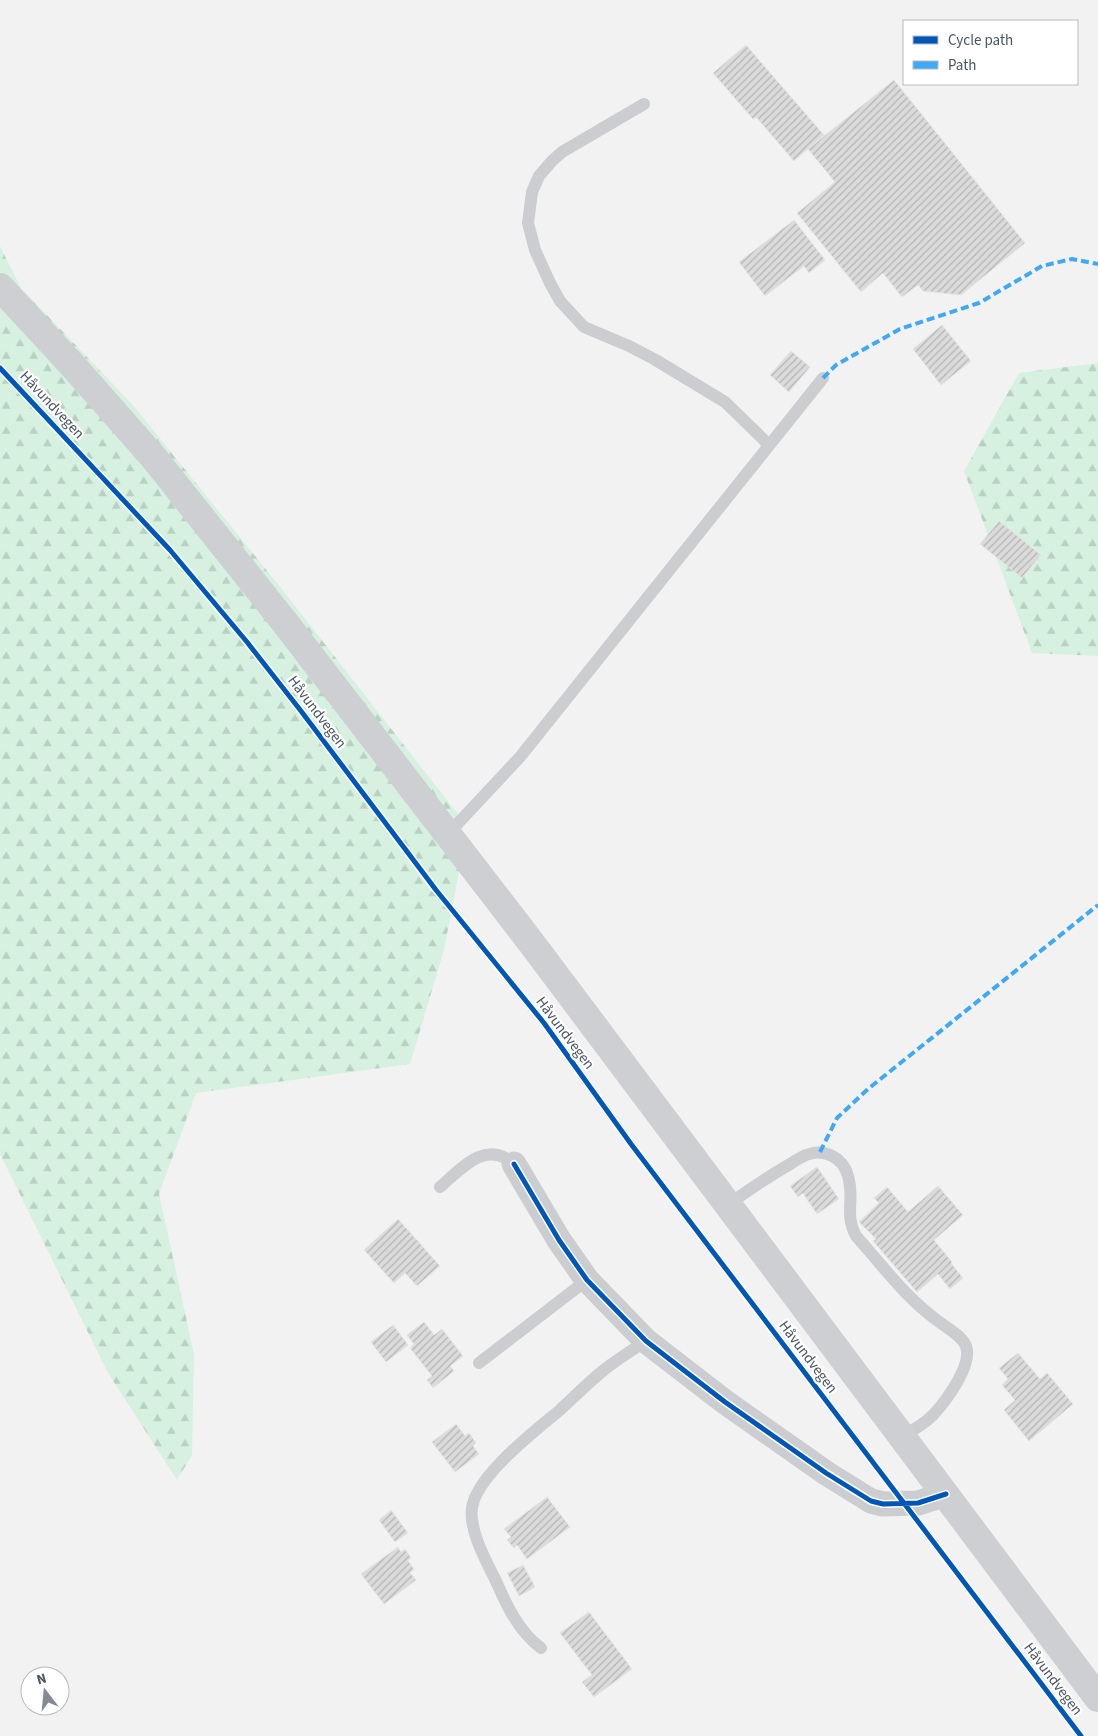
<svg xmlns="http://www.w3.org/2000/svg" width="1098" height="1736" font-family="'Source Sans 3',sans-serif">
	<style>
		.forest { fill: url(#forest-firs) }
		.building { fill: url(#building-hatch); stroke: #e3e4e5 }
		.lines { fill: none; stroke-linecap: round; stroke-linejoin: round }
		.path { stroke: #b9c5c2; stroke-width: 3; stroke-dasharray: 4 2.5; stroke-linecap: butt }
		.service { stroke: #cbcdd0; stroke-width: 12 }
		.minor { stroke: #cbcdd0; stroke-width: 25 }
		.secondary { stroke: #cdcfd2; stroke-width: 28 }
		.quiet { stroke: #3fa9f5; stroke-width: 4; stroke-dasharray: 8 4; stroke-linecap: butt }
		.cycleway-casing { stroke: #fff; stroke-width: 8 }
		.cycleway { stroke: #0057b8; stroke-width: 5 }
		.labels { text-anchor: middle; dominant-baseline: central; stroke-width: 4.5; stroke-linejoin: round; paint-order: stroke }
		.street-label { font-size: 15px; fill: #48545f; stroke: #fff }
	</style>
	<defs>
		<pattern id="forest-firs" width="22" height="20" patternUnits="userSpaceOnUse" patternTransform="scale(1.25)"><rect width="22" height="20" fill="#d6f1e0"/><path d="M5 1l3.5 6h-7zM16 11l3.5 6h-7z" fill="#b9d1c3"/></pattern>
		<pattern id="building-hatch" width="6" height="6" patternUnits="userSpaceOnUse" patternTransform="scale(1.25)"><rect width="6" height="6" fill="#dbdbdc"/><path d="M-1 1l2-2M0 6l6-6M5 7l2-2" fill="none" stroke="#b4b4b6"/></pattern>
	</defs>
	<rect width="100%" height="100%" fill="#f2f2f2"/>
	<!-- forest -->
	<path class="forest" d="M 0,246 L 21,288 L 132,404 L 281,588 L 461,818 L 460,867 L 444,950 L 410,1064 L 196,1093 L 159,1194 L 194,1354 L 192,1455 L 177,1480 L 108,1373 L 0,1154 Z
		M 1098,363 L 1098,656 L 1032,653 L 964,471 L 1019,373 Z"/>
	<!-- building -->
	<path class="building" d="M 746,45 L 824,135 L 794,161 L 756,117 L 753,119 L 713,73 Z
		M 894,80 L 1025,243 L 961,295 L 923,291 L 918,285 L 902,297 L 883,273 L 861,292 L 797,213 L 835,182 L 808,149 Z
		M 794,220 L 825,260 L 809,273 L 804,266 L 765,296 L 739,262 Z
		M 942,325 L 971,361 L 941,385 L 913,349 Z
		M 791,351 L 810,367 L 789,392 L 770,375 Z
		M 999,521 L 1041,555 L 1022,578 L 980,544 Z
		M 817,1167 L 839,1199 L 817,1214 L 803,1193 L 798,1197 L 790,1186 Z
		M 938,1186 L 963,1215 L 934,1240 L 952,1262 L 951,1263 L 963,1278 L 950,1289 L 938,1274 L 917,1292 L 873,1241 L 876,1239 L 859,1222 L 879,1203 L 874,1198 L 887,1187 L 908,1212 Z
		M 398,1219 L 440,1266 L 417,1286 L 405,1273 L 394,1283 L 364,1250 Z
		M 424,1322 L 434,1335 L 442,1329 L 463,1356 L 450,1366 L 454,1371 L 433,1388 L 427,1380 L 432,1376 L 410,1348 L 414,1344 L 407,1335 Z
		M 393,1325 L 408,1345 L 386,1362 L 371,1342 Z
		M 1018,1353 L 1040,1379 L 1047,1373 L 1073,1404 L 1029,1441 L 1004,1410 L 1015,1400 L 1002,1385 L 1008,1379 L 999,1368 Z
		M 456,1424 L 465,1436 L 469,1433 L 476,1443 L 473,1446 L 479,1454 L 455,1472 L 432,1442 Z
		M 547,1497 L 570,1527 L 527,1559 L 517,1545 L 514,1548 L 507,1540 L 511,1537 L 504,1529 Z
		M 391,1510 L 408,1533 L 395,1542 L 379,1520 Z
		M 398,1547 L 401,1552 L 405,1549 L 411,1558 L 408,1561 L 414,1569 L 410,1573 L 416,1580 L 384,1604 L 361,1574 Z
		M 523,1565 L 535,1587 L 519,1596 L 507,1573 Z
		M 589,1612 L 632,1669 L 594,1697 L 582,1682 L 592,1675 L 560,1633 Z"/>
	<g class="lines">
		<!-- path -->
		<path class="path" d="M 15,384 L 26,375"/>
		<!-- service -->
		<path class="service" d="M 644,104 L 562,152 L 552,161 L 539,176 L 532,192 L 528,223 L 535,250 L 550,283 L 560,301 L 584,327 L 629,346 L 654,359 L 725,402 L 764,440 L 768,446
			M 448,834 L 520,757 L 823,378
			M 440,1187 C 462,1168 486,1139 514,1164
			M 727,1206 C 746,1191 765,1179 785,1167 C 792,1163 799,1158 806,1155 C 824,1148 843,1157 848,1176 C 855,1199 844,1214 856,1236 C 882,1265 906,1298 938,1321 C 947,1328 961,1335 966,1346 C 973,1365 946,1401 933,1415 C 924,1424 912,1431 902,1436
			M 479,1363 L 587,1280
			M 541,1648 C 518,1631 506,1604 495,1579 C 485,1559 469,1530 472,1508 C 476,1476 536,1430 560,1410 C 575,1396 589,1382 605,1369 C 618,1359 632,1350 646,1341"/>
		<!-- minor -->
		<path class="minor" d="M 514,1164 L 559,1240 L 587,1280 L 646,1341 L 725,1402 L 826,1473 L 871,1501 L 883,1504 L 918,1503 L 946,1494"/>
		<!-- secondary -->
		<path class="secondary" d="M 0,287 L 74,367 L 154,458 L 286,624 L 533,945 L 1098,1698"/>
		<!-- quiet -->
		<path class="quiet" d="M 823,378 L 836,365 L 900,329 L 979,303 L 1042,266 L 1072,259 L 1098,264
			M 820,1152 L 837,1118 L 868,1089 L 1098,905"/>
		<!-- cycleway casing -->
		<g class="cycleway-casing">
			<path id="cycleway" d="M 0,368 L 170,550 L 247,642 L 301,711 L 436,890 L 544,1023 L 631,1144 L 1081,1736
				M 514,1164 L 559,1240 L 587,1280 L 646,1341 L 725,1402 L 826,1473 L 871,1501 L 883,1504 L 918,1503 L 946,1494"/>
		</g>
		<!-- cycleway -->
		<use href="#cycleway" class="cycleway"/>
	</g>
	<g class="labels">
		<!-- street labels -->
		<g class="street-label">
			<text transform="translate(52 405) rotate(47)">Håvundvegen</text>
			<text transform="translate(317 712) rotate(53)">Håvundvegen</text>
			<text transform="translate(565 1033) rotate(53)">Håvundvegen</text>
			<text transform="translate(808 1357) rotate(53)">Håvundvegen</text>
			<text transform="translate(1053 1679) rotate(53)">Håvundvegen</text>
		</g>
	</g>
	<!-- legend -->
	<rect x="903" y="20" width="175" height="65" fill="#ffffff" stroke="#b6bbbf"/>
	<rect x="913" y="36" width="25" height="8" fill="#0057b8" stroke="#b6bbbf"/>
	<text x="948" y="45" font-size="15" fill="#48545f">Cycle path</text>
	<rect x="913" y="61" width="25" height="8" fill="#3fa9f5" stroke="#b6bbbf"/>
	<text x="948" y="70" font-size="15" fill="#48545f">Path</text>
	<!-- north arrow -->
	<g transform="translate(45 1691) rotate(344)"><circle r="24" fill="#ffffff" stroke="#b6bbbf"/>
	<path d="M0-4L9 19L0 12L-9 19Z" fill="#848b92"/>
	<text y="-8" font-size="14" font-weight="bold" text-anchor="middle" fill="#48545f">N</text>
	</g>
</svg>
